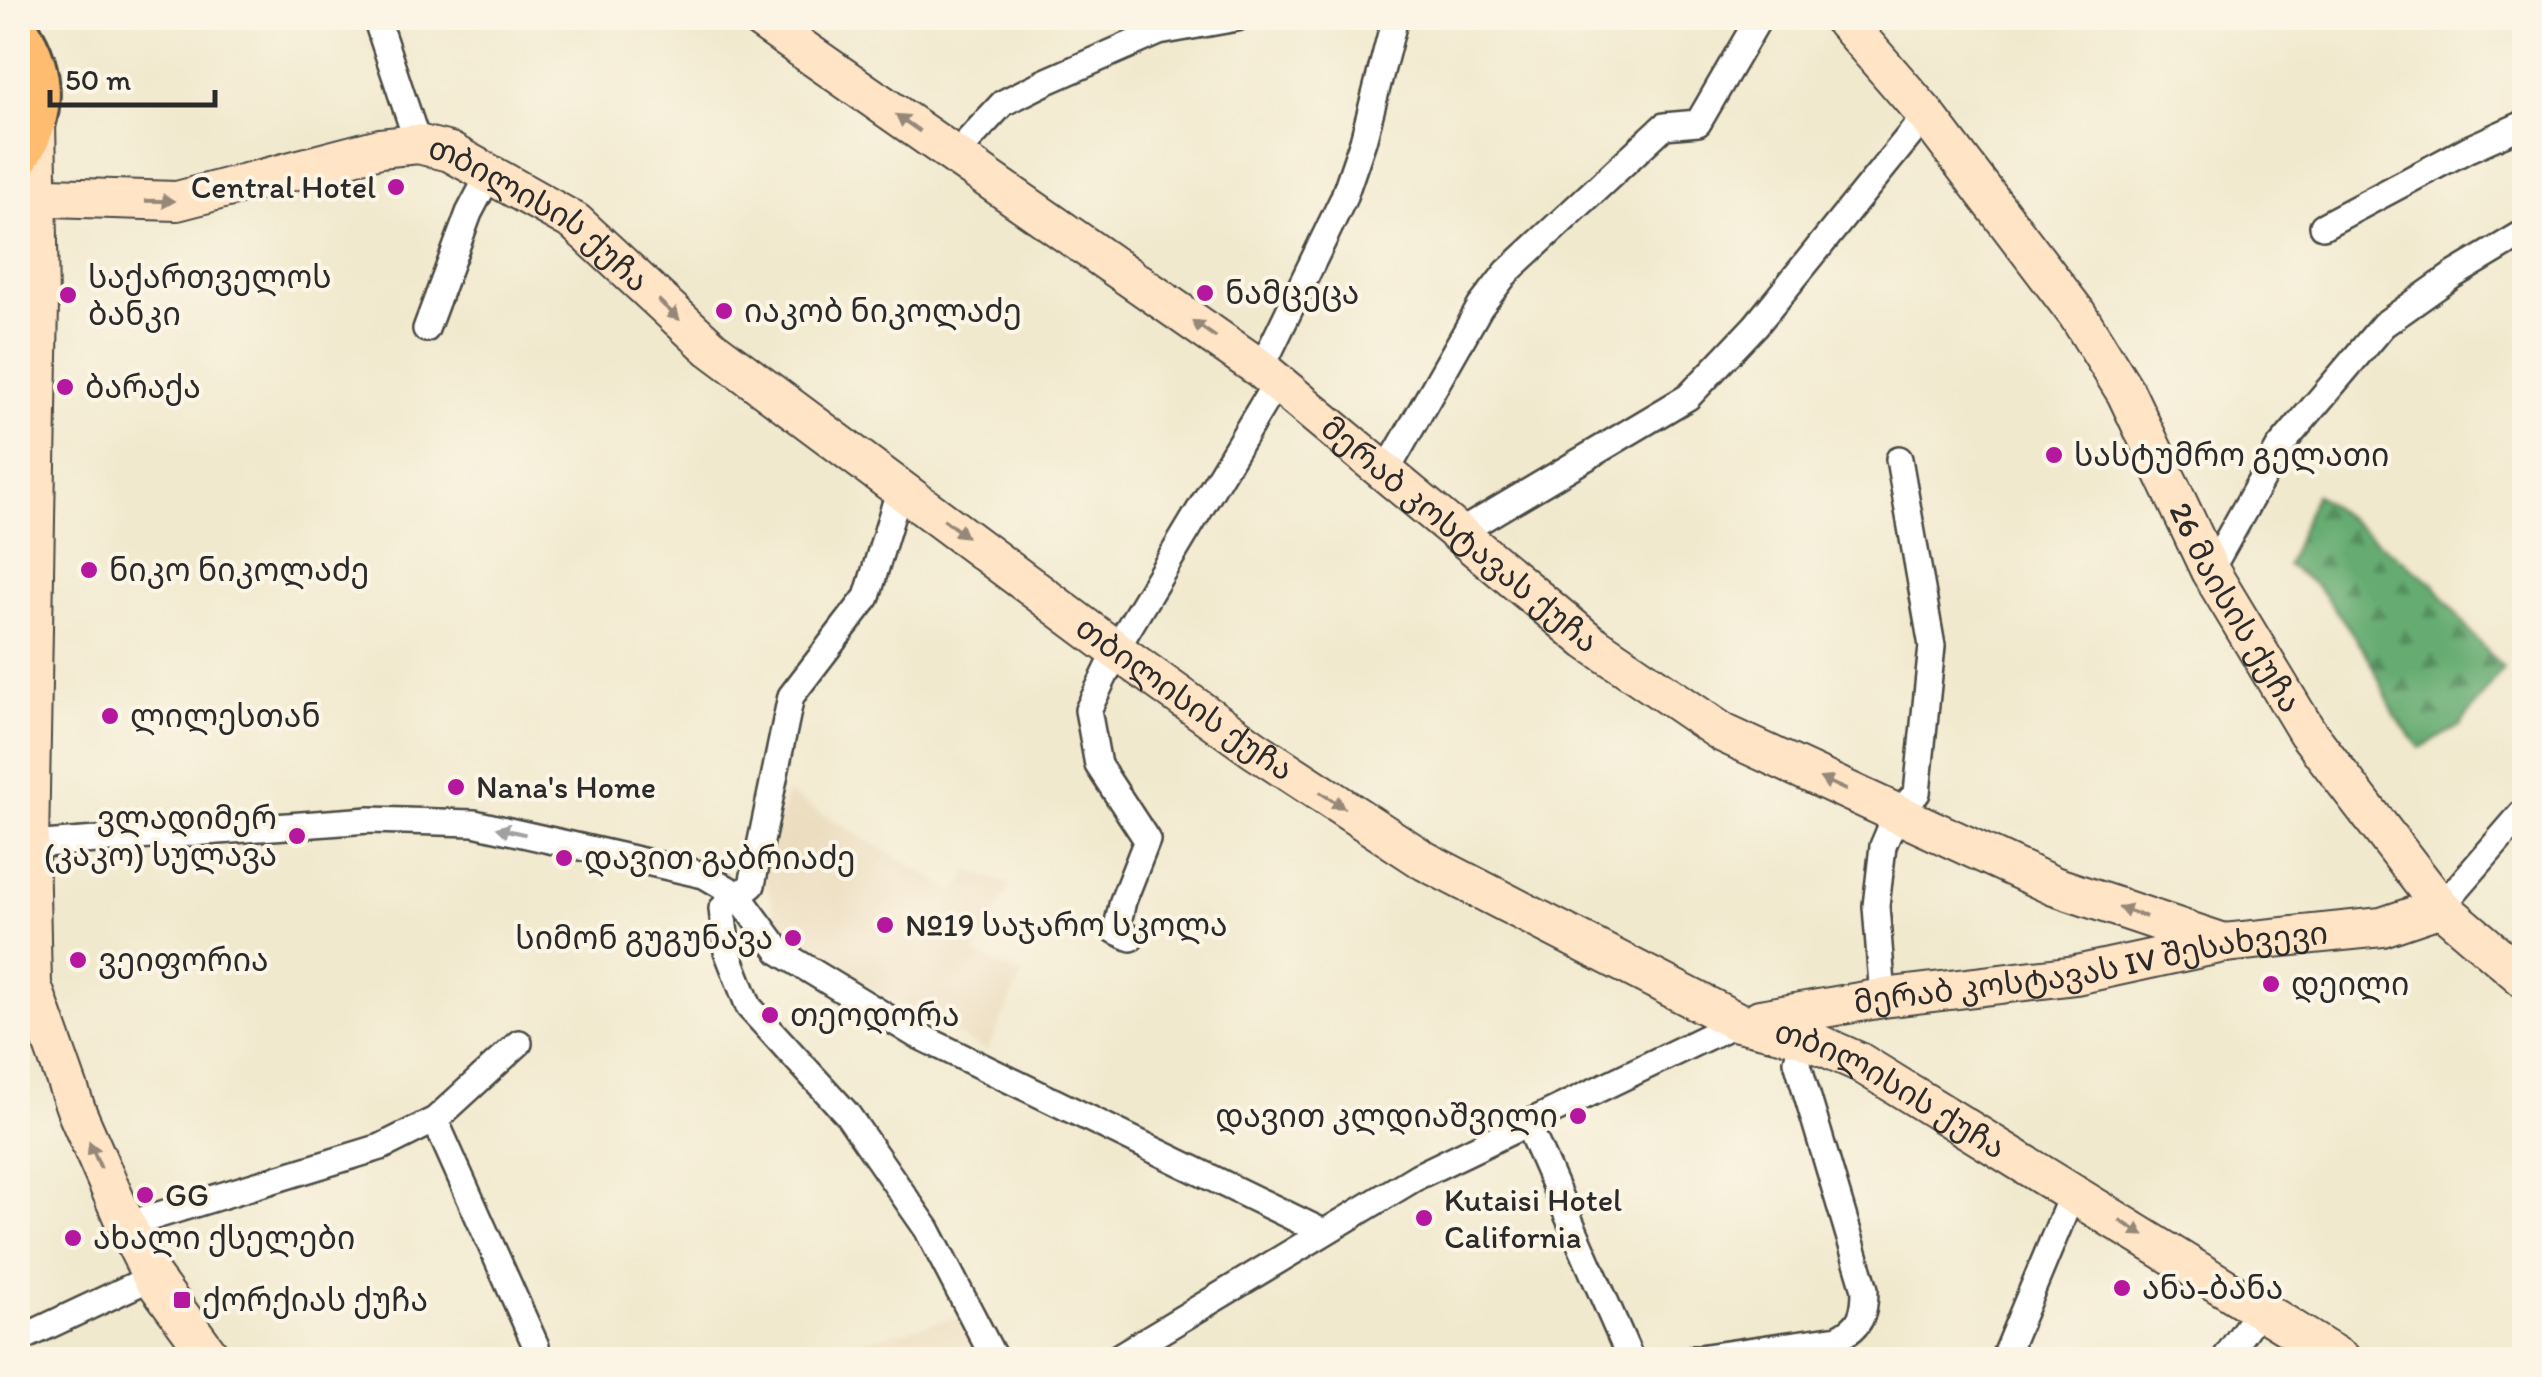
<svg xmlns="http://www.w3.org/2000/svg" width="2542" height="1377" font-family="Itim,'Noto Sans Georgian',sans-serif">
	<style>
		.built { fill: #e9d9ba }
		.forest { fill: url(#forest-firs); stroke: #486c4e; stroke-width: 2.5 }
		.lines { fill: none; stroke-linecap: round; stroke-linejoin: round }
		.street-casing { stroke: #494843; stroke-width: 30 }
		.secondary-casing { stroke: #494843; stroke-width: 42 }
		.primary-casing { stroke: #494843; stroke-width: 48 }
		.street { stroke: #fff; stroke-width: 25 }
		.secondary { stroke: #ffe4c6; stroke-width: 38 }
		.primary { stroke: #febc70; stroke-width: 42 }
		.oneway { fill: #958878 }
		.oneway2 { fill: #a0a0a0 }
		.poi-dot { fill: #b5179e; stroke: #fcf5e5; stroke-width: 4 }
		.labels { text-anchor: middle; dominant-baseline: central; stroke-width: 8; stroke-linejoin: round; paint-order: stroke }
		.poi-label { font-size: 32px; fill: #2b2b2b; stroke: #fcf5e5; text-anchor: start }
		.street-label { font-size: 32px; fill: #2b2b2b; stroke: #fcf5e5 }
	</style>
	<defs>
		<pattern id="forest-firs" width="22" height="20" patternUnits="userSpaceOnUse" patternTransform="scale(2.5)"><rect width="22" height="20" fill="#66ac72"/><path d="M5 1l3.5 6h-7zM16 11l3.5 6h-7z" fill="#548c5e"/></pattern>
	</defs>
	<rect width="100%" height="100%" fill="#fcf5e5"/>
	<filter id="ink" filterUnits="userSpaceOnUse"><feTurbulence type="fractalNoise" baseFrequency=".01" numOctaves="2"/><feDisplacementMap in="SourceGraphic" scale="20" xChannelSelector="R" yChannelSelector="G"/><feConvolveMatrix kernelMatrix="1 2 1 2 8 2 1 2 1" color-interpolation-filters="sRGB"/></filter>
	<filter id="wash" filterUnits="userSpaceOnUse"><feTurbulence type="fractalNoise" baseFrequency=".0048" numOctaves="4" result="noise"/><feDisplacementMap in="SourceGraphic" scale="40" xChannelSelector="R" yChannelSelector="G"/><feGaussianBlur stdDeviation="2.25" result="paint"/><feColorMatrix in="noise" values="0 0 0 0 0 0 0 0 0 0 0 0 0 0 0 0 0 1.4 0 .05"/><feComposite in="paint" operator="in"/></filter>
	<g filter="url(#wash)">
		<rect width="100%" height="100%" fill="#f1e9ce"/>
		<!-- built -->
		<path class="built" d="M 787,793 L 957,893 L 969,871 L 1011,885 L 974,953 L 1022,976 L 987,1051 L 805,952 L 786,936 L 775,914 L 763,870 Z
			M 957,1317 L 981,1359 L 808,1360 L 834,1349 Z"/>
		<!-- forest -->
		<path class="forest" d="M 2315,494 L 2435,585 L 2469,631 L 2503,668 L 2460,726 L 2420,748 L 2396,717 L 2369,658 L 2343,620 L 2317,586 L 2287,565 Z"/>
	</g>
	<g filter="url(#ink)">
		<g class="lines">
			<!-- street casing -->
			<g class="street-casing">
				<path id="street" d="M 376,18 L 418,144
					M 954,156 L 1003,103 L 1045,82 L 1159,32 L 1237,18
					M 2323,226 L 2468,149 L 2524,124
					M 426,329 L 469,213 L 490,173
					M 1261,369 L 1343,199 L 1363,141 L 1395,18
					M 1386,472 L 1480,307 L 1507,272 L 1664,126 L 1698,123 L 1759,18
					M 900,488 L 867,597 L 791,696 L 752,885 L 722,909 L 727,951 L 749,1007 L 847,1114 L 927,1229 L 995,1360
					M 1459,533 L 1688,397 L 1756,325 L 1926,115
					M 2210,571 L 2279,448 L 2383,325 L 2452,276 L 2524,233
					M 29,845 L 369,820 L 474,823 L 704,875 L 738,895 L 780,952 L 913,1033 L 1323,1232
					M 2441,907 L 2524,811
					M 1131,938 L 1116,931 L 1123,901 L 1147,840 L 1098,765 L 1088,710 L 1125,634 L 1277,381
					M 1883,998 L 1876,906 L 1883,846 L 1897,813 L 1917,793 L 1932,646 L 1899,459
					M 435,1120 L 536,1346
					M 1528,1125 L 1631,1360
					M 126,1225 L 381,1147 L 435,1120 L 519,1043
					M 18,1340 L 152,1277
					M 1113,1360 L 1418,1176 L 1738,1022
					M 1685,1360 L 1838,1338 C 1861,1327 1865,1314 1865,1289 L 1797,1061 L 1808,1023
					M 2003,1360 L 2073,1192
					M 2224,1360 L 2261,1307"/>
			</g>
			<!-- secondary casing -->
			<g class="secondary-casing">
				<g id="secondary">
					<path id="s1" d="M 758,18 L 1261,369 L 1588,641 L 1723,733 L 2054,886 L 2224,943"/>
					<path id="s2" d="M 1842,18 L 1926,115 L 2077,314 L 2126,393 L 2210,571 L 2307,732 L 2441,907 L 2524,978"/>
					<path d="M 36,118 L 39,302 L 29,845 L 32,985 L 78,1115 L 126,1225 L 152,1277 L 213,1360"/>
					<path id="s3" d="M 18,196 L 177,201 L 380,148 L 418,144 L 450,152 L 575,222 L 711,348 L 1117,651 L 1254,749 L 1425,861 L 1738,1022 L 1802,1037 L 1859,1062 L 2342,1360"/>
					<path id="s4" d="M 1760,1019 L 1883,998 L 2076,975 L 2224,943 L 2382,927 L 2441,907"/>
				</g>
			</g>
			<!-- primary casing -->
			<g class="primary-casing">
				<path id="primary" d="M 18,32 C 45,73 44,116 18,156"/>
			</g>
			<!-- street -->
			<use href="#street" class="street"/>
			<!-- secondary -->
			<use href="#secondary" class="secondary"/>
			<!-- primary -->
			<use href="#primary" class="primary"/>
		</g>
		<!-- one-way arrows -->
		<defs><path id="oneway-solid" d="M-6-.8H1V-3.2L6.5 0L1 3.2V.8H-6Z" transform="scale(2.5)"/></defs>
		<g class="oneway">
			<use href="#oneway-solid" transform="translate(908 123) rotate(-145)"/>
			<use href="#oneway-solid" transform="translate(160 201) rotate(1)"/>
			<use href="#oneway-solid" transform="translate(669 310) rotate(43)"/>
			<use href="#oneway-solid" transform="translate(1204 329) rotate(-145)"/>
			<use href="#oneway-solid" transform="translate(955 528) rotate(37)"/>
			<use href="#oneway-solid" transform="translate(1833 784) rotate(-155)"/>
			<use href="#oneway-solid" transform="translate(1332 800) rotate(33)"/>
			<use href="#oneway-solid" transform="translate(2132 912) rotate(-161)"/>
			<use href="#oneway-solid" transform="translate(95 1155) rotate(-113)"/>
			<use href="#oneway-solid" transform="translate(2132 1228) rotate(32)"/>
		</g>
		<use class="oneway2" href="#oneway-solid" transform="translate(511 831) rotate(-167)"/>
	</g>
	<!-- markers -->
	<g class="poi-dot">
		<circle cx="396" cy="187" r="10"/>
		<circle cx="1205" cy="293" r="10"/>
		<circle cx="68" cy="295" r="10"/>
		<circle cx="724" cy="311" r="10"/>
		<circle cx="65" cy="387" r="10"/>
		<circle cx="2054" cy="455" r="10"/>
		<circle cx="89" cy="570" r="10"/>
		<circle cx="110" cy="716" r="10"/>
		<circle cx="456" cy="787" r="10"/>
		<circle cx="297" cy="836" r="10"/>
		<circle cx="564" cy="858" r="10"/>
		<circle cx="885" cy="925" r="10"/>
		<circle cx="793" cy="938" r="10"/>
		<circle cx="78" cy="960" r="10"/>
		<circle cx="2271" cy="984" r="10"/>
		<circle cx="770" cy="1015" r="10"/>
		<circle cx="1578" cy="1116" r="10"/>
		<circle cx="145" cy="1195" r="10"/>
		<circle cx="1424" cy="1218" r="10"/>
		<circle cx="73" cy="1238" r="10"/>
		<circle cx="2122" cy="1288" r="10"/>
		<rect x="172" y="1290" width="20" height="20" rx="5"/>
	</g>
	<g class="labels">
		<!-- poi labels -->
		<g class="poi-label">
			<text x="376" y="187" text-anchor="end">Central Hotel</text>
			<text x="88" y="277">საქართველოს<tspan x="88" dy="37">ბანკი</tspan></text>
			<text x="1225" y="293">ნამცეცა</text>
			<text x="744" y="311">იაკობ ნიკოლაძე</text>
			<text x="85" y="387">ბარაქა</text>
			<text x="2074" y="455">სასტუმრო გელათი</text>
			<text x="109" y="570">ნიკო ნიკოლაძე</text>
			<text x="130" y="716">ლილესთან</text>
			<text x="476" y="787">Nana's Home</text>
			<text x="277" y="818" text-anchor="end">ვლადიმერ<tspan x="277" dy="37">(კაკო) სულავა</tspan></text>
			<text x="584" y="858">დავით გაბრიაძე</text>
			<text x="905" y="925">№19 საჯარო სკოლა</text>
			<text x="773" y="938" text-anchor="end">სიმონ გუგუნავა</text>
			<text x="98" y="960">ვეიფორია</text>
			<text x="2291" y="984">დეილი</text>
			<text x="790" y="1015">თეოდორა</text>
			<text x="1558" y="1116" text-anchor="end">დავით კლდიაშვილი</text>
			<text x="165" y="1195">GG</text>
			<text x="1444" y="1200">Kutaisi Hotel<tspan x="1444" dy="37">California</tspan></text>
			<text x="93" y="1238">ახალი ქსელები</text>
			<text x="2142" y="1288">ანა-ბანა</text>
			<text x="202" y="1300">ქორქიას ქუჩა</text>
		</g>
		<!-- street labels -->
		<g class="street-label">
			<text stroke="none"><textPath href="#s3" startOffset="548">თბილისის ქუჩა</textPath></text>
			<text stroke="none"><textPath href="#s1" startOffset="872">მერაბ კოსტავას ქუჩა</textPath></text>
			<text stroke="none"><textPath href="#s2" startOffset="712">26 მაისის ქუჩა</textPath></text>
			<text stroke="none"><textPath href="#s3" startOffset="1358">თბილისის ქუჩა</textPath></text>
			<text stroke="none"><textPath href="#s4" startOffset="335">მერაბ კოსტავას IV შესახვევი</textPath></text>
			<text stroke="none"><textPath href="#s3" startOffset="2168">თბილისის ქუჩა</textPath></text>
		</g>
	</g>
	<!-- margin -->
	<rect width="2542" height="1377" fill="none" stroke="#fcf5e5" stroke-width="60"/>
	<!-- scale -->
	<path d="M50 90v15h165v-15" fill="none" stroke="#2b2b2b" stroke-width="5"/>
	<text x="65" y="90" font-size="30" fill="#2b2b2b" stroke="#fcf5e5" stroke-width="8" paint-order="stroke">50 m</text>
</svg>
